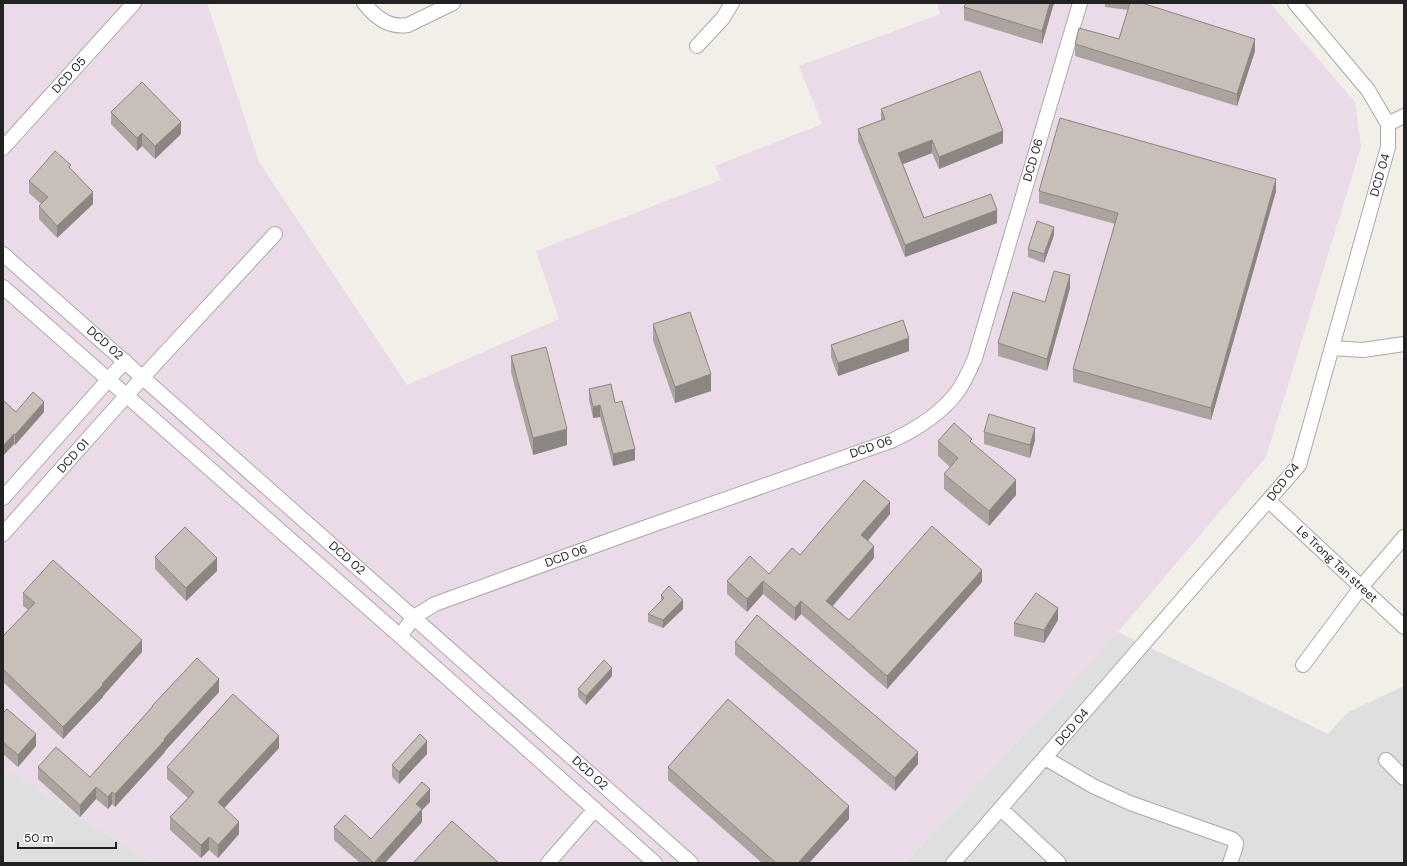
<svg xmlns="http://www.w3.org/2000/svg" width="1407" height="866" font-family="'DM Sans',sans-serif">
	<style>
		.residential { fill: #e0dfdf }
		.industrial { fill: #ebdbe8 }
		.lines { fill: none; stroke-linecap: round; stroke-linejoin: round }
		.minor-casing { stroke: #a9a9a9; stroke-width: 16 }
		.minor { stroke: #fff; stroke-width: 14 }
		.wall { fill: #aba49e }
		.shaded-wall { fill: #8b8681 }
		.building { fill: #c7bfb8; stroke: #8b8681 }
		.labels { text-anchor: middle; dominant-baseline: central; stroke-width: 3; stroke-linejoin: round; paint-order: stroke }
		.street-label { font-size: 12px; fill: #222; stroke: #fff }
	</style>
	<rect width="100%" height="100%" fill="#f2efe9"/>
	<!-- residential -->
	<path class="residential" d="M 1118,632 L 1328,734 L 1348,712 L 1404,686 L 1404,863 L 905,863 Z
		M 3,767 L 108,834 L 154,863 L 3,863 Z"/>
	<!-- industrial -->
	<path class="industrial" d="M 3,3 L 207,3 L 259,162 L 407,385 L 559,319 L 536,251 L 721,180 L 715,166 L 822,124 L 799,66 L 940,14 L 937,3 L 1270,3 L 1355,102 L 1361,147 L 1266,457 L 1118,632 L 905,863 L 154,863 L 3,767 Z"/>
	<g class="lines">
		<!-- minor casing -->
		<g class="minor-casing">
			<path id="minor" d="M 364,3 C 376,18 389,28 408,25 L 453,3
				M 697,46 L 723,18 L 732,3
				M 1388,124 L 1404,116
				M 3,148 L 134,3
				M 3,254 L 691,863
				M 3,287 L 400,636 L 655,863
				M 1332,348 L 1363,350 L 1404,344
				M 3,498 L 125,361
				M 1269,501 L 1404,627
				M 3,534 L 143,377 L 275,234
				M 400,636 L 414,617 L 435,604 L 638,530 L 891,441 C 917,429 941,414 958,391 C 965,381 970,369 975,358 L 1080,3
				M 1303,665 L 1362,586 L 1404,537
				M 1045,758 L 1093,786 L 1130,803 L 1232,839 L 1236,843 L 1235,849 L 1230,863
				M 1386,760 L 1404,778
				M 1001,809 L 1059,863
				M 548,863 L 595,809
				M 953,863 L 1299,465 L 1388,147 L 1388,124 L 1368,90 L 1295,3"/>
		</g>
		<!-- minor -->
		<use href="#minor" class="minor"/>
	</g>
	<!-- wall -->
	<path class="wall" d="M 966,3 L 1054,3 L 1042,44 L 964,20 L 964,7 Z
		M 1105,3 L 1142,3 L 1255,51 L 1237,106 L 1075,56 L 1075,44 L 1119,39 L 1128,10 L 1105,7 Z
		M 881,109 L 1003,143 L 939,169 L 932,153 L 903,164 L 924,218 L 997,223 L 905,257 L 858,141 L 858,129 L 881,120 Z
		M 111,112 L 181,134 L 155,159 L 142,146 L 137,151 L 111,124 Z
		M 71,169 L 93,204 L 57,238 L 39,219 L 39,206 L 41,204 L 29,193 L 29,181 Z
		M 1039,191 L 1276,191 L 1211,420 L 1073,382 L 1073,369 L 1115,224 L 1039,203 Z
		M 1054,235 L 1044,263 L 1028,257 L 1028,249 Z
		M 1070,288 L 1047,371 L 998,356 L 998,343 L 1045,302 Z
		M 653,324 L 711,391 L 675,403 L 653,341 Z
		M 831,345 L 909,351 L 838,376 L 831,357 Z
		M 511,356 L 567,445 L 533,455 L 511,372 Z
		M 589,389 L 615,403 L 635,460 L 613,466 L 600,417 L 593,418 L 589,400 Z
		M 3,400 L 16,412 L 44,412 L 15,445 L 14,444 L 3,456 Z
		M 984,432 L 1035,440 L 1030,458 L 984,444 Z
		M 938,441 L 972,442 L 1016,495 L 989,526 L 944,489 L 944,474 L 950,467 L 938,456 Z
		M 890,514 L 868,541 L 874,558 L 833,606 L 849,620 L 982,582 L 887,689 L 801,614 L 795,621 L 763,594 L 747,612 L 727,594 L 727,581 L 769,574 L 800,555 Z
		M 155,557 L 217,571 L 186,601 L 155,569 Z
		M 23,593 L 142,652 L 103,696 L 103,697 L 63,739 L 3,682 L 3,636 L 28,610 L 23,606 Z
		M 661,595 L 683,609 L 663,628 L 648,622 L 648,614 L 661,601 Z
		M 1058,620 L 1044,643 L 1014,636 L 1014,623 Z
		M 735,642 L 918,764 L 895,791 L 735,655 Z
		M 612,676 L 586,705 L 578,697 L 578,689 Z
		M 219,692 L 165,751 L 165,752 L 115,807 L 112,804 L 108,809 L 96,799 L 80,817 L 38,779 L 38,767 L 90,777 L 152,707 L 152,706 Z
		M 3,713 L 36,746 L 18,767 L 3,754 Z
		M 279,748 L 224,808 L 239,834 L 218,858 L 209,850 L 201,858 L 170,830 L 170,817 L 188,798 L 167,779 L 167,767 Z
		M 427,754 L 399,784 L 392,777 L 392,765 Z
		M 668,767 L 849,819 L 809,863 L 762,863 L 668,780 Z
		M 430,802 L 422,810 L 422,822 L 385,863 L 360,863 L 334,840 L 334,827 L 371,839 Z"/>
	<!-- shaded-wall -->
	<path class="shaded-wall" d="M 1050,3 L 1054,3 L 1042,44 L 1042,31 Z
		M 1255,39 L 1255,51 L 1237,106 L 1237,94 Z
		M 181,122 L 181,134 L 155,159 L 155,146 Z
		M 1003,131 L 1003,143 L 939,169 L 939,157 Z
		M 142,133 L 142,146 L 137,151 L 137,138 Z
		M 932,140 L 932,153 L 898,166 L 898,153 Z
		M 1276,179 L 1276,191 L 1211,420 L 1211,408 Z
		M 93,192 L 93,204 L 57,238 L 57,226 Z
		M 997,210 L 997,223 L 905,257 L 905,245 Z
		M 1054,227 L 1054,235 L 1044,263 L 1044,254 Z
		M 1070,275 L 1070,288 L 1047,371 L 1047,359 Z
		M 909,338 L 909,351 L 838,376 L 838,363 Z
		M 711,374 L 711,391 L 675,403 L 675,387 Z
		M 44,402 L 44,412 L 15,445 L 15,435 Z
		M 600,405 L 600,417 L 593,418 L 593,407 Z
		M 1035,428 L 1035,440 L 1030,458 L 1030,445 Z
		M 567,429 L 567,445 L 533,455 L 533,438 Z
		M 14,434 L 14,444 L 3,456 L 3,446 Z
		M 635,449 L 635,460 L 613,466 L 613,454 Z
		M 1016,480 L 1016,495 L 989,526 L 989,511 Z
		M 890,502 L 890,514 L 861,548 L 861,535 Z
		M 874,546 L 874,558 L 826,613 L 826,601 Z
		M 217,558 L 217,571 L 186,601 L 186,588 Z
		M 982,570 L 982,582 L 887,689 L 887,676 Z
		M 763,581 L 763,594 L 747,612 L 747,599 Z
		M 683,600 L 683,609 L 663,628 L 663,620 Z
		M 801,601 L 801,614 L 795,621 L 795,608 Z
		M 1058,608 L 1058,620 L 1044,643 L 1044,630 Z
		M 142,640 L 142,652 L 103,696 L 103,697 L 63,739 L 63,727 Z
		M 612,668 L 612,676 L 586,705 L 586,696 Z
		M 219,679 L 219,692 L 165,751 L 165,752 L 115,807 L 115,794 L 164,739 Z
		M 36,734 L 36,746 L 18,767 L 18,755 Z
		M 279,736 L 279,748 L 218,815 L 218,802 Z
		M 427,741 L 427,754 L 399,784 L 399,772 Z
		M 918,752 L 918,764 L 895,791 L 895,778 Z
		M 96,787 L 96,799 L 80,817 L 80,805 Z
		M 430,789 L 430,802 L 422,810 L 422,822 L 385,863 L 374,863 L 416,804 Z
		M 112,792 L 112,804 L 108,809 L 108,797 Z
		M 849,806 L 849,819 L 809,863 L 798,863 Z
		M 239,822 L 239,834 L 218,858 L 218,845 Z
		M 209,837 L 209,850 L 201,858 L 201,845 Z"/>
	<!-- building -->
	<path class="building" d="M 966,3 L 1050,3 L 1042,31 L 964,7 Z
		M 1130,3 L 1142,3 L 1255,39 L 1237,94 L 1075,44 L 1079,28 L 1119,39 Z
		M 980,71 L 1003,131 L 939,157 L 932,140 L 898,153 L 924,218 L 991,194 L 997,210 L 905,245 L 858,129 L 885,119 L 881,109 Z
		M 142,82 L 181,122 L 155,146 L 142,133 L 137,138 L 111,112 Z
		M 1060,118 L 1276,179 L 1211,408 L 1073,369 L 1118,213 L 1039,191 Z
		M 55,151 L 71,165 L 69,167 L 93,192 L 57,226 L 39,206 L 48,197 L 29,181 Z
		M 1037,221 L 1054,227 L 1044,254 L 1028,249 Z
		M 1054,271 L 1070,275 L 1047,359 L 998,343 L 1013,292 L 1045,302 Z
		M 690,312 L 711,374 L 675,387 L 653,324 Z
		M 903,320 L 909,338 L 838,363 L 831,345 Z
		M 546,347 L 567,429 L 533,438 L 511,356 Z
		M 611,384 L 615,403 L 622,401 L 635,449 L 613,454 L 600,405 L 593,407 L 589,389 Z
		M 33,392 L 44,402 L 15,435 L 14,434 L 3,446 L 3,400 L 16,412 Z
		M 989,414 L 1035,428 L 1030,445 L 984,432 Z
		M 954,423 L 972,439 L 970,441 L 1016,480 L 989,511 L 944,474 L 958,458 L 938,441 Z
		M 864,480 L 890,502 L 861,535 L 874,546 L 826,601 L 849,620 L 932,526 L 982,570 L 887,676 L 801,601 L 795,608 L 763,581 L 747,599 L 727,581 L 750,556 L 769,574 L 792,548 L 800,555 Z
		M 185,527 L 217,558 L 186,588 L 155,557 Z
		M 53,560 L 142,640 L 102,684 L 103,685 L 63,727 L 3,669 L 3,636 L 35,603 L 23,593 Z
		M 669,586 L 683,600 L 663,620 L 648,614 L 664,598 L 661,595 Z
		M 1036,593 L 1058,608 L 1044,630 L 1014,623 Z
		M 757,615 L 918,752 L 895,778 L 735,642 Z
		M 197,658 L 219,679 L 164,739 L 165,740 L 115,794 L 112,792 L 108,797 L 96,787 L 80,805 L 38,767 L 56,747 L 90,777 L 153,706 L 152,706 Z
		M 604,660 L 612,668 L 586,696 L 578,689 Z
		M 233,694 L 279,736 L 218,802 L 239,822 L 218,845 L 209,837 L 201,845 L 170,817 L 194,792 L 167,767 Z
		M 728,699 L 849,806 L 798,863 L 776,863 L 668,767 Z
		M 7,709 L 36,734 L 18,755 L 3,742 L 3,713 Z
		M 420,734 L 427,741 L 399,772 L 392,765 Z
		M 422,782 L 430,789 L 416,804 L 422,809 L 374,863 L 334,827 L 345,815 L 371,839 Z
		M 452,821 L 499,863 L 413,863 Z"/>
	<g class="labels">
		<!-- street labels -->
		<g class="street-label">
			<text transform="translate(69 75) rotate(-48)">DCD 05</text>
			<text transform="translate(1033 160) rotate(-74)">DCD 06</text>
			<text transform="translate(1380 175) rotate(-74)">DCD 04</text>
			<text transform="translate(105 343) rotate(41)">DCD 02</text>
			<text transform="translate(871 447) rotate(-19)">DCD 06</text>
			<text transform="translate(73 456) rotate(-48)">DCD 01</text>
			<text transform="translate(1283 482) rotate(-52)">DCD 04</text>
			<text transform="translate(566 556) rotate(-20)">DCD 06</text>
			<text transform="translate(347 558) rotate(41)">DCD 02</text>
			<text transform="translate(1337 564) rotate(43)">Le Trong Tan street</text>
			<text transform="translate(1072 727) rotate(-49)">DCD 04</text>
			<text transform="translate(590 773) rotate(42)">DCD 02</text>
		</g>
	</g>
	<!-- border -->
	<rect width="1407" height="866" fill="none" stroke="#222222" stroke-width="8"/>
	<!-- scale -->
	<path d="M18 842v6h98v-6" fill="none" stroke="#222222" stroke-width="2"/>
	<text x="24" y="842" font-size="12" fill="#222222" stroke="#ffffff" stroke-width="3" paint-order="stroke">50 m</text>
</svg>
